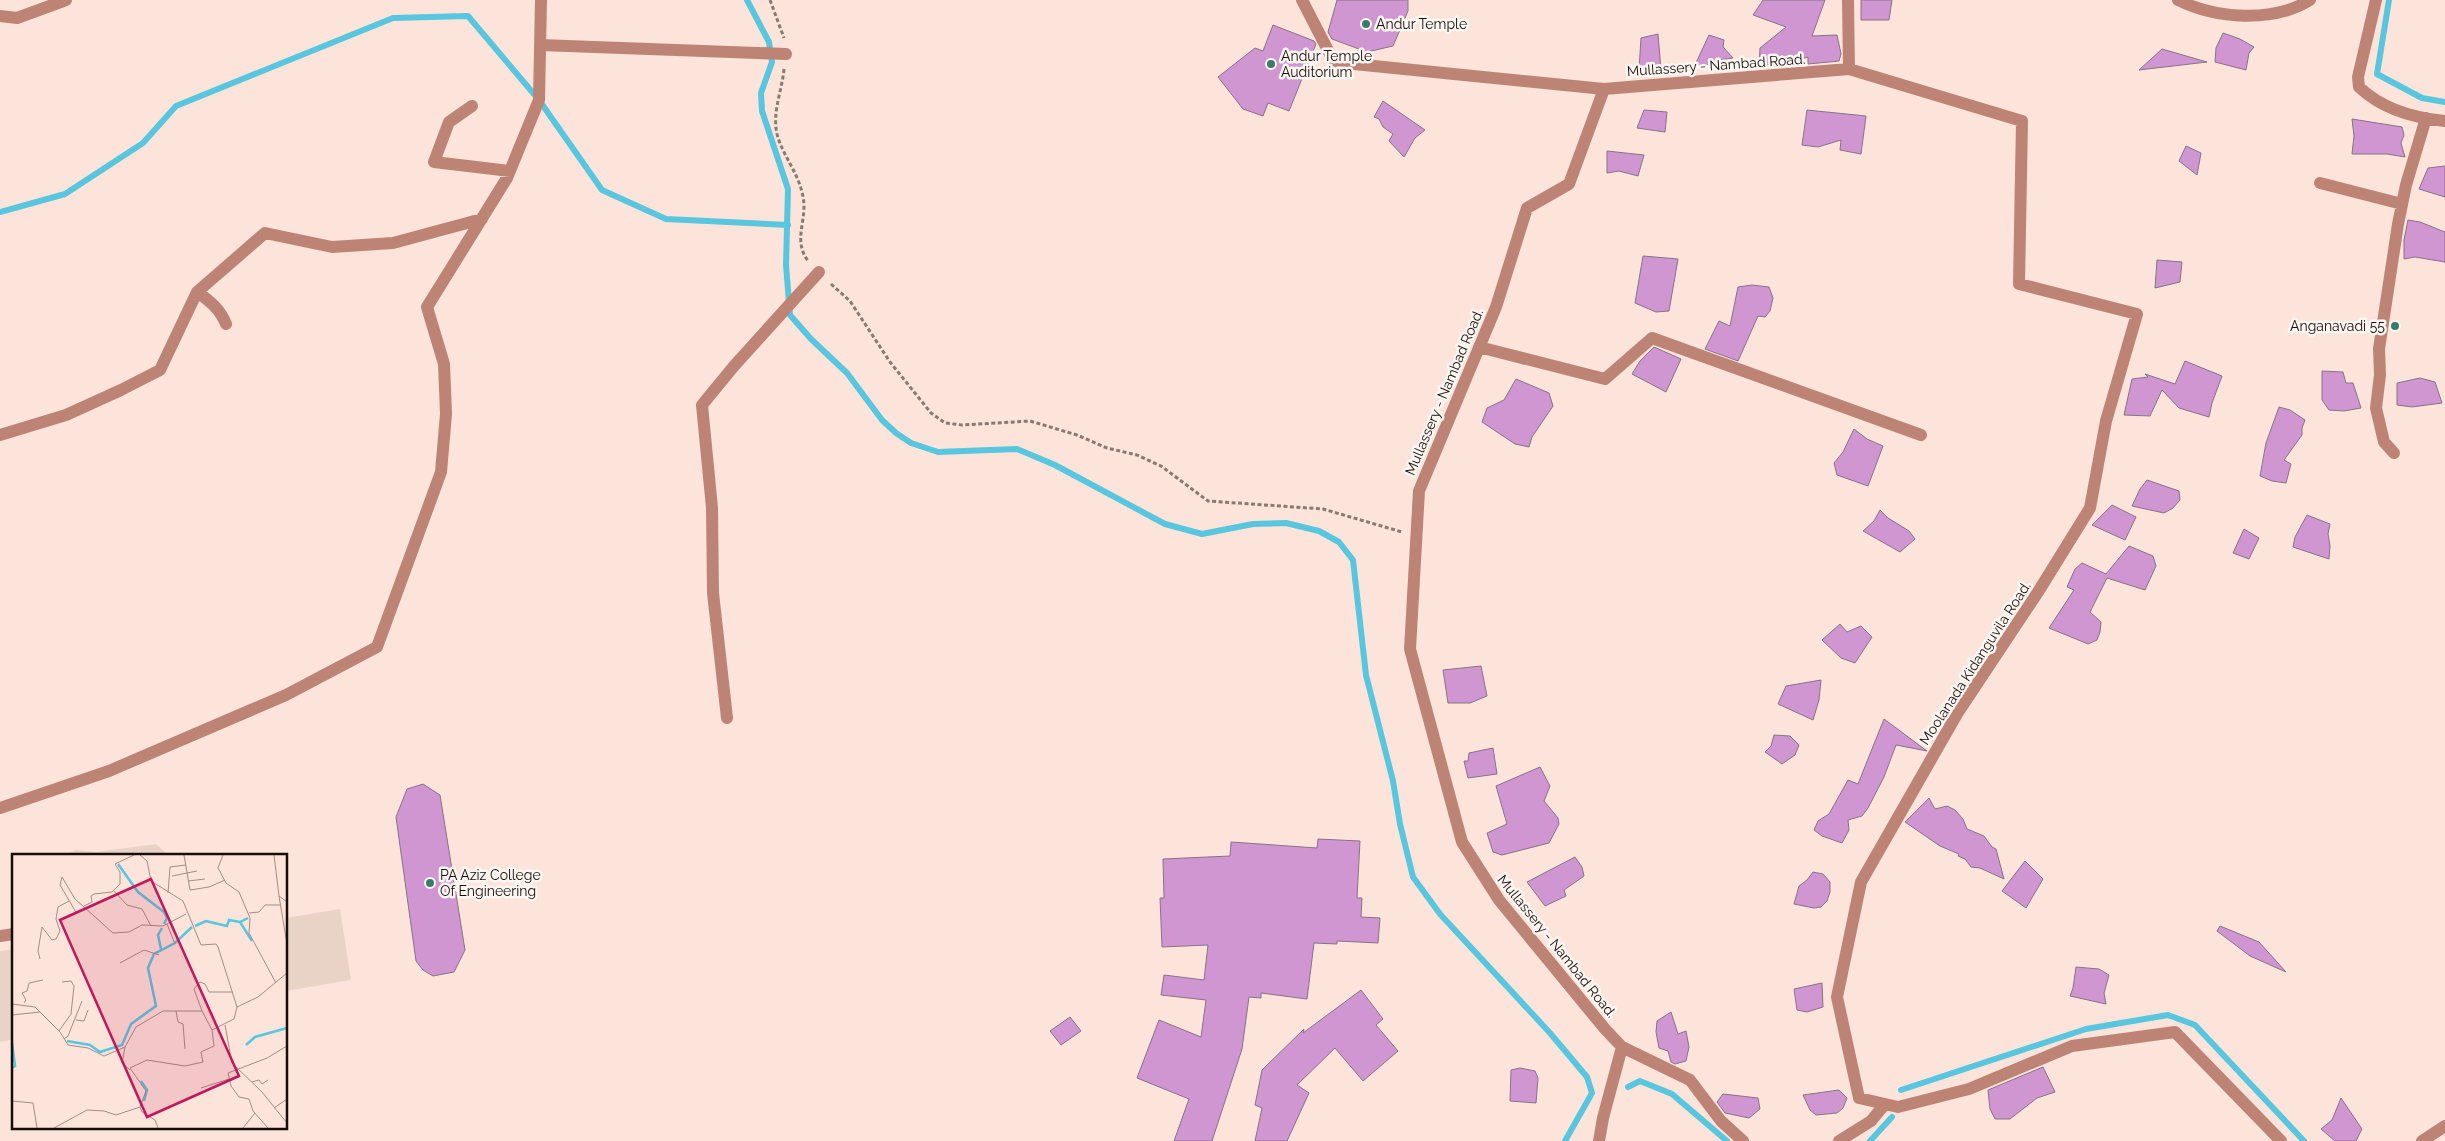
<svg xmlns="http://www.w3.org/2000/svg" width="2445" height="1141" font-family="Raleway,sans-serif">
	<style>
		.education { fill: #e9d3c7 }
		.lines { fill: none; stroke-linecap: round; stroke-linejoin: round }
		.stream { stroke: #57c6de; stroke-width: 6 }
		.building { fill: #cf96d2; stroke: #867387 }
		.path { stroke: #8a7972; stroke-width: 3; stroke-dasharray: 4 2.5; stroke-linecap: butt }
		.street { stroke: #bd8476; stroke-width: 12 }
		.poi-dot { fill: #397b6b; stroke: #fcf6f3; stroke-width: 2 }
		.labels { text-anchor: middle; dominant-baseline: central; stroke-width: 5; stroke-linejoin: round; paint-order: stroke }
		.poi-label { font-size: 14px; fill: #170d09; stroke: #fcf6f3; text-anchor: start }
		.street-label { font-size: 14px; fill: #170d09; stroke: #fcf6f3 }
		.inset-river { fill: none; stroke: #57c6de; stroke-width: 2.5 }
		.inset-road { fill: none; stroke: #a08e86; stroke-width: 1 }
		.view { fill: #c2185b; fill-opacity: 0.15; stroke: #c2185b; stroke-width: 2.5 }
		.inset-edge { fill: none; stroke: #170d09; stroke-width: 2.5 }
	</style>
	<rect width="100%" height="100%" fill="#fce4da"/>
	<!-- education -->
	<path class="education" d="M 156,844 L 168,855 L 65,855 L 76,850 L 96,852 Z
		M 340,909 L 351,980 L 286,991 L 286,918 Z
		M 14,949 L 14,1039 L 0,1042 L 0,951 Z"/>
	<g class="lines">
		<!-- stream -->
		<path class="stream" d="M 747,0 L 769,42 L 772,62 L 761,93 L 762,111 L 788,189 L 786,265 L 790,315 L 811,339 L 847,373 L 882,420 L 896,433 L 911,443 L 938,452 L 1017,449 L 1055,465 L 1165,524 L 1202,534 L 1253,524 L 1286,523 L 1319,531 L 1339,542 L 1353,560 L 1366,675 L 1393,781 L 1400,824 L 1413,877 L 1440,914 L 1550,1033 L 1587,1077 L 1592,1093 L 1565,1141
			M 2389,0 L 2377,74 L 2422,98 L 2445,102
			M 0,212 L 65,194 L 143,143 L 176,106 L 393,18 L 468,16 L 539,100 L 602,190 L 666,219 L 788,225
			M 1628,1087 L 1640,1081 L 1672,1094 L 1727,1141
			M 1901,1090 L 2086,1029 L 2168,1015 L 2195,1025 L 2304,1141
			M 1870,1141 L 1892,1117"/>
	</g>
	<!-- building -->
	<path class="building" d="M 1337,0 L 1408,0 L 1408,11 L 1393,46 L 1367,52 L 1332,39 L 1328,32 Z
		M 1763,0 L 1825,0 L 1812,36 L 1837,35 L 1841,54 L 1839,61 L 1808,64 L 1808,57 L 1782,65 L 1770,64 L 1759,68 L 1760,48 L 1786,27 L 1753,15 Z
		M 1861,0 L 1892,0 L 1889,20 L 1861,20 Z
		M 1273,25 L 1314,41 L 1316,44 L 1289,111 L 1268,103 L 1263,116 L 1243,109 L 1218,77 L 1255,48 L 1263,51 Z
		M 2223,33 L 2240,39 L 2254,47 L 2249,53 L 2246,70 L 2215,62 L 2216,48 Z
		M 1658,34 L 1661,70 L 1639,70 L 1641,38 Z
		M 1709,35 L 1724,40 L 1723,47 L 1733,58 L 1719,60 L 1714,64 L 1695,65 Z
		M 2162,49 L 2207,62 L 2139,70 Z
		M 1383,101 L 1425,130 L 1415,138 L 1404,157 L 1389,141 L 1393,134 L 1383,127 L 1379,119 L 1374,117 Z
		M 1644,110 L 1667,112 L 1665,132 L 1637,128 Z
		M 1807,110 L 1866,116 L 1861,154 L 1840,150 L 1841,140 L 1818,147 L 1802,145 Z
		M 2352,119 L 2402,127 L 2404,135 L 2401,143 L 2405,157 L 2387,154 L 2352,154 L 2354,136 Z
		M 2186,146 L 2201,153 L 2197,175 L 2179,161 Z
		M 1607,151 L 1644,155 L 1638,176 L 1619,171 L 1607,173 Z
		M 2445,166 L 2445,197 L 2419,189 L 2428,168 Z
		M 2408,220 L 2420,222 L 2445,232 L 2445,262 L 2415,257 L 2404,259 L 2404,240 Z
		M 1643,256 L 1678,259 L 1669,311 L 1656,312 L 1635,303 Z
		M 2157,260 L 2182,262 L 2180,282 L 2155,288 Z
		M 1752,285 L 1769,287 L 1773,298 L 1770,311 L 1765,317 L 1758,316 L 1738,361 L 1705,349 L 1719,321 L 1730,326 L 1738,287 Z
		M 1654,347 L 1681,359 L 1666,392 L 1632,374 L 1640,361 Z
		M 2185,361 L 2222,376 L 2212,403 L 2209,417 L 2179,408 L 2162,390 L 2150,416 L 2124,415 L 2132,379 L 2148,377 L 2145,374 L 2175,384 Z
		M 2322,371 L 2343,372 L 2346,383 L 2353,383 L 2361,408 L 2344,411 L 2329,410 L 2322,400 Z
		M 2420,378 L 2435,382 L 2442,403 L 2412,407 L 2397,405 L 2397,383 Z
		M 1516,379 L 1549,393 L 1553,406 L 1532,437 L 1529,447 L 1515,444 L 1482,422 L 1487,408 L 1504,400 Z
		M 2279,407 L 2290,410 L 2305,420 L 2302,428 L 2302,435 L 2284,460 L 2291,464 L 2286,483 L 2272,481 L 2260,476 L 2266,443 Z
		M 1854,429 L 1867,439 L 1883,446 L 1868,486 L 1837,475 L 1834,463 L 1843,452 Z
		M 2147,480 L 2179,491 L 2180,500 L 2173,508 L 2164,513 L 2132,506 L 2140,489 Z
		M 2112,505 L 2136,517 L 2125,540 L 2092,525 Z
		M 1880,510 L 1888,518 L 1909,531 L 1915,539 L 1900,552 L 1863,531 L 1874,521 Z
		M 2307,515 L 2330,524 L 2328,534 L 2330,546 L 2329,559 L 2293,547 L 2295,537 Z
		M 2244,529 L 2259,538 L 2249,559 L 2233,553 Z
		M 2129,546 L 2153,556 L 2156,566 L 2145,590 L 2107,578 L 2090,612 L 2101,622 L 2100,632 L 2097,640 L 2088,644 L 2049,628 L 2074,590 L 2067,587 L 2075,569 L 2082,563 L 2106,574 Z
		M 1840,624 L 1847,632 L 1861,626 L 1872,637 L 1855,663 L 1841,658 L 1822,640 Z
		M 1481,666 L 1487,696 L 1470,703 L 1448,703 L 1443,670 Z
		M 1821,680 L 1819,700 L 1813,720 L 1778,704 L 1786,686 Z
		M 1884,719 L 1927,751 L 1896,745 L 1884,777 L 1868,808 L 1862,816 L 1848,820 L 1849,830 L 1842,843 L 1822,836 L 1814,830 L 1818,821 L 1829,814 L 1848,780 L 1858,784 Z
		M 1774,735 L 1790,736 L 1799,745 L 1795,755 L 1782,764 L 1765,752 L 1771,746 Z
		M 1493,748 L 1497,774 L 1468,778 L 1464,761 L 1468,761 L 1469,753 Z
		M 1540,767 L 1550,786 L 1544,801 L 1558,818 L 1559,824 L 1549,843 L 1502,855 L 1493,852 L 1487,833 L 1507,824 L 1496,786 Z
		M 423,784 L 440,795 L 465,950 L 454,972 L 433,976 L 423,970 L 416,961 L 396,817 L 407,789 Z
		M 1929,798 L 1935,809 L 1947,806 L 1955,810 L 1963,819 L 1967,829 L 1984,836 L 1992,847 L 1996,849 L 2004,879 L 1980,868 L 1971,867 L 1965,859 L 1958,856 L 1959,854 L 1940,846 L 1905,822 Z
		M 1318,839 L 1360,841 L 1357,898 L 1362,898 L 1361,917 L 1380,918 L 1378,943 L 1337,941 L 1337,944 L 1314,943 L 1307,999 L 1261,993 L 1261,998 L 1249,997 L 1242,1049 L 1212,1141 L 1174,1141 L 1189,1099 L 1137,1078 L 1159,1020 L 1201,1037 L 1206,1000 L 1161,995 L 1164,975 L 1204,980 L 1208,945 L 1162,947 L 1160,898 L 1164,898 L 1163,859 L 1230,856 L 1231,842 L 1317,848 Z
		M 1575,857 L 1582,867 L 1584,876 L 1564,890 L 1566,896 L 1545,906 L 1527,882 Z
		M 2025,861 L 2043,879 L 2026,908 L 2002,891 Z
		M 1813,872 L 1823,874 L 1830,882 L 1830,892 L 1827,901 L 1821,907 L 1814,908 L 1794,904 L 1799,886 L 1807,880 Z
		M 2220,926 L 2259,942 L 2286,972 L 2250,956 L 2217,931 Z
		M 2076,967 L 2099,969 L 2109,975 L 2104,993 L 2106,1004 L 2070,996 L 2073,988 Z
		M 1822,983 L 1823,1007 L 1807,1012 L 1797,1010 L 1794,989 Z
		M 1361,990 L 1383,1019 L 1376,1025 L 1398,1051 L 1363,1081 L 1335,1048 L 1297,1085 L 1309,1093 L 1287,1141 L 1255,1141 L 1262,1108 L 1255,1105 L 1262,1070 L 1304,1029 L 1303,1033 Z
		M 1671,1012 L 1678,1034 L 1686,1031 L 1689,1047 L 1686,1061 L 1675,1064 L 1671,1062 L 1668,1051 L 1659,1048 L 1656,1032 L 1657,1021 Z
		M 1070,1017 L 1081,1031 L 1061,1045 L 1050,1031 Z
		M 2043,1067 L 2055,1092 L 2037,1098 L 2010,1119 L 1995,1119 L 1990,1109 L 1988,1090 Z
		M 1520,1068 L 1535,1071 L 1538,1078 L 1536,1103 L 1510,1101 L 1511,1070 Z
		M 1839,1090 L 1847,1098 L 1843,1108 L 1837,1113 L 1816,1115 L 1810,1110 L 1803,1095 Z
		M 1723,1094 L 1758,1098 L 1760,1109 L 1749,1118 L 1725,1113 L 1717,1102 Z
		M 2341,1098 L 2362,1129 L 2356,1141 L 2335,1141 L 2321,1129 L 2332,1120 Z"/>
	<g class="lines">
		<!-- path -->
		<path class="path" d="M 770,0 L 784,38
			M 784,69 C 782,91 772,112 777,134 C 783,158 803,177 804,206 C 804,226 794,244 809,262
			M 831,284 L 850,301 L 890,362 L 931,413 L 945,423 L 962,425 L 1030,421 L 1077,435 L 1107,448 L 1137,455 L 1161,466 L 1208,501 L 1323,509 L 1402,532"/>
		<!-- street -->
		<path class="street" d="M 1302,0 L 1334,62 L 1604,89
			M 2178,0 C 2216,19 2273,23 2310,0
			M 2376,0 L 2358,77 L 2359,87 C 2382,109 2413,118 2445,121
			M 0,16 L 17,18 L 66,0
			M 540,45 L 786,54
			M 1849,69 L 2022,121 L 2019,284 L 2137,314 L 2106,421 L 2090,508 L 2038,592 L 1957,714 L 1861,882 L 1837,997 L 1859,1098 L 1898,1107 L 1969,1089 L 2072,1046 L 2175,1032 L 2281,1141
			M 472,106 L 449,122 L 434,162 L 510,171
			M 2320,183 L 2402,204
			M 197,292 C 210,301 220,309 226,324
			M 1479,347 L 1605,379 L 1652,338 L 1921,435
			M 0,435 L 66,415 L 121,390 L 160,370 L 197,292 L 265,233 L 332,247 L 393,243 L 482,219
			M 2394,453 L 2384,442 L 2376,408 L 2380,375 L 2379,349 L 2398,224 L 2406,185 L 2426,118
			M 727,718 L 713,593 L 712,508 L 702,405 L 734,366 L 819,272
			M 0,808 L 109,771 L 286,695 L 377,647 L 441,472 L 446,414 L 444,364 L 427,307 L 507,178 L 539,100 L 541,0
			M 0,936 L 14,934
			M 1622,1047 L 1690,1080 L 1721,1121 L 1743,1141
			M 1599,1141 L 1603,1118 L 1622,1047 L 1605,1029 L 1499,900 L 1462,842 L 1410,649 L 1419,491 L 1496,307 L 1527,208 L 1569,184 L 1604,89 L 1849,69 L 1848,0
			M 1839,1141 L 1871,1121 L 1885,1104
			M 2422,1141 L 2445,1126"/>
	</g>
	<!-- markers -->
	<g class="poi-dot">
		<circle cx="1366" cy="24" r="5"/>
		<circle cx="1271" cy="64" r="5"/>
		<circle cx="2395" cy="326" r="5"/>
		<circle cx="430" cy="883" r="5"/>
	</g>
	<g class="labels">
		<!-- poi labels -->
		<g class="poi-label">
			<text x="1376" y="24">Andur Temple</text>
			<text x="1281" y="56">Andur Temple<tspan x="1281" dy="16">Auditorium</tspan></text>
			<text x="2385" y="326" text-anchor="end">Anganavadi 55</text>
			<text x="440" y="875">PA Aziz College<tspan x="440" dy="16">Of Engineering</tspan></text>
		</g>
		<!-- street labels -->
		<g class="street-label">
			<text transform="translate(1716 65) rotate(-4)">Mullassery - Nambad Road.</text>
			<text transform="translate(1444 392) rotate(-67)">Mullassery - Nambad Road.</text>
			<text transform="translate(1975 663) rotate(-57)">Moolanada Kidanguvila Road.</text>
			<text transform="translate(1557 946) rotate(51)">Mullassery - Nambad Road.</text>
		</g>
	</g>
	<!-- overview -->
	<g transform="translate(12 854)">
		<rect width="275" height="275" fill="#fce4da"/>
		<path class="inset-river" d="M 106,10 L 126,38 L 152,58 L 155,64 L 152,70M 236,64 L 228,68 L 240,87M 183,72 L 194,67 L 215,72 L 217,66 L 228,68M 149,95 L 146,81 L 150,74M 55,187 L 78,191 L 88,198 L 110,191 L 119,170 L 144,152 L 136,114 L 142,100 L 163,89 L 180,73M 0,189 L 3,212 L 0,214M 234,191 L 243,183 L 275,174M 129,227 L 135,236 L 132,247"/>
		<path class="inset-road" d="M 128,1 L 135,7 L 139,27 L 171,47 L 189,91 L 204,90 L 206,93 L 225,153M 172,1 L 178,36 L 197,33 L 213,26M 211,1 L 206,14 L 214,29 L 227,38 L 238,64 L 237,79 L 264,129M 262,1 L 267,42 L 275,48M 160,22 L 185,17M 176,27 L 193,25M 101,36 L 115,51 L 130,55 L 139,72M 156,39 L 158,13 L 174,11M 267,42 L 275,90M 72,52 L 80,48 L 79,42 L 82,40 L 100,38 L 108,30 L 108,18 L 103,10 L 122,1M 237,59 L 247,58 L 253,51 L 268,51M 65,60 L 48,31 L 50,23 L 63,45 L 101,79 L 117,78 L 130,71 L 151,72 L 174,60M 155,70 L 163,90M 28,105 L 26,97 L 30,73 L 40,86 L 44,85 L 48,77 L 44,65 L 46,53 L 57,47M 108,109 L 132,96 L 147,101M 12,149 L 14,146 L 10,139 L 15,137 L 17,129 L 31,126M 0,150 L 23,153 L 48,178 L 56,191 L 76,194 L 92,202 L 113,193 L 124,173 L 151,157 L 190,157 L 200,176 L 222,165 L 225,153 L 246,143 L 275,119M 164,157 L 166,168 L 171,170 L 173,195M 190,157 L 182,135 L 188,128 L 193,130 L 197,138 L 221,138M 0,161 L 28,158M 64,166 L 72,167 L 76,156M 213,171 L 220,209 L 250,238 L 275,269M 47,177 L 59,160 L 62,132 L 59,127 L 50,128M 52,185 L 56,182 L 70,147M 113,193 L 110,209 L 118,216M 240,228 L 247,226 L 250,230 L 256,226M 189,234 L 217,225M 0,247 L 21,249 L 25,274M 262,254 L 275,245M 42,274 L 75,256 L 92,257 L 104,261 L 128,253M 146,274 L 143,266 L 130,258 L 128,253 L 134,237 L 118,214 L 135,206 L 173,212 L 191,208 L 189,198 L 202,192 L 200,176M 231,274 L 243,259M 256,274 L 241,257 L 237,245 L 227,243 L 219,232 L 216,219 L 255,204 L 275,192"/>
		<path class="view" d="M 139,25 L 227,222 L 135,263 L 48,66 Z"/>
		<rect width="275" height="275" class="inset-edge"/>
	</g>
</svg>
